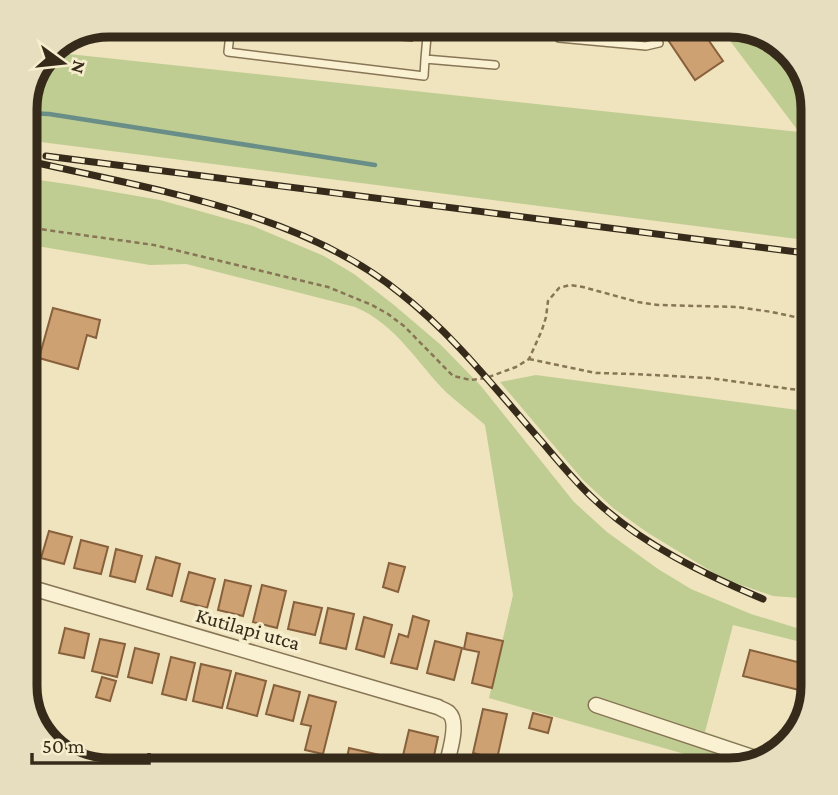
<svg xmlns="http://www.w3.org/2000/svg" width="838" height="795" font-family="'Crimson Pro',serif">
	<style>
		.green { fill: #c0cd92 }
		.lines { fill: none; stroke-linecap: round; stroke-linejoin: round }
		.stream { stroke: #698e88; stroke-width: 4.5 }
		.building { fill: #cea172; stroke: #87603c; stroke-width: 2 }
		.lane-casing { stroke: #877556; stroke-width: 10 }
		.street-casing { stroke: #877556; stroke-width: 17 }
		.path { stroke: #877556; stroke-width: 2.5; stroke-dasharray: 5 3.5; stroke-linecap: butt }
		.lane { stroke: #f9f1d1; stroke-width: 7 }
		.street { stroke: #f9f1d1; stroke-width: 14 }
		.rail-casing { stroke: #362b1b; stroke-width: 7 }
		.rail { stroke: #f6eecd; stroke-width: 4.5; stroke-dasharray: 13; stroke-linecap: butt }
		.labels { text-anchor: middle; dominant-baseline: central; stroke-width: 7; stroke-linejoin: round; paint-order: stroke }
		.street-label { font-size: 21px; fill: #362b1b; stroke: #f6eecd }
		.rim { fill: none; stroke: #362b1b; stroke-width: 9 }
	</style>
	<rect width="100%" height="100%" fill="#efe4be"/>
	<!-- green -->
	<path class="green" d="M 718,25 L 734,25 L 783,47 L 796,64 L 813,104 L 813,241 L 25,140 L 25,103 L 50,52 L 799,132 Z
		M 25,178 L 74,185 L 160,200 L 253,226 L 324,256 L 354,274 L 394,305 L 441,345 L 481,386 L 574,502 L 607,532 L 658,569 L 691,589 L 751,614 L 813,633 L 813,645 L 733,625 L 705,732 L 770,754 L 737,769 L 489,698 L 513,595 L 485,425 C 473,414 459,404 447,393 C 417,363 396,324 355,307 L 186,264 L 150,265 L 25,244 Z
		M 536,375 L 813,412 L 813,599 L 773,596 L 724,579 L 648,533 L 613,508 L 583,480 L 500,382 Z"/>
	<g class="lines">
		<!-- stream -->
		<path class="stream" d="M 25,113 L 49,114 L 375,165"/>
	</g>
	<!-- building -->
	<path class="building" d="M 249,25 L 413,25 L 412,41 L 248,28 Z
		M 413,25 L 478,25 L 477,39 L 441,37 L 441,33 L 413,31 Z
		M 658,25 L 698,25 L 723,61 L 695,80 Z
		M 53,308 L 100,320 L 96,338 L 87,335 L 78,369 L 39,358 Z
		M 25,312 L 39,316 L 29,353 L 25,352 Z
		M 25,516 L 40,521 L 31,552 L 25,550 Z
		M 49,531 L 72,537 L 64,564 L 41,558 Z
		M 81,540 L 108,547 L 101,574 L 74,568 Z
		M 116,549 L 142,556 L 135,582 L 110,576 Z
		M 156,557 L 180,564 L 172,596 L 147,589 Z
		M 389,563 L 405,567 L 398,592 L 383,587 Z
		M 189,572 L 215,579 L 207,608 L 181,601 Z
		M 225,580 L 251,586 L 243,616 L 218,610 Z
		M 262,585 L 286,591 L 277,628 L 253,622 Z
		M 294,602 L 322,608 L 315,635 L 288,629 Z
		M 328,608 L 354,614 L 346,649 L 320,643 Z
		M 25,613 L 39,617 L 33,640 L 25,638 Z
		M 413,616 L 429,621 L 417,669 L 391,663 L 399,634 L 408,637 Z
		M 364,617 L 392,625 L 384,657 L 356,649 Z
		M 65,628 L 89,634 L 84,658 L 59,653 Z
		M 467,633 L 503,641 L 492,688 L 472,683 L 479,652 L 464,649 Z
		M 100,639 L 125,644 L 117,677 L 92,671 Z
		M 435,641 L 462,648 L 454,680 L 427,673 Z
		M 135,648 L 159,654 L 152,683 L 128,677 Z
		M 25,649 L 39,653 L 33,673 L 25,671 Z
		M 750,650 L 813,666 L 813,686 L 811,693 L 743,676 Z
		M 171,657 L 195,663 L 186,700 L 162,694 Z
		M 201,664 L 231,671 L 222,708 L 193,701 Z
		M 236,673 L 266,681 L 257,716 L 227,708 Z
		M 102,677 L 116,681 L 110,701 L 96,697 Z
		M 274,685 L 300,692 L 293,721 L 266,714 Z
		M 309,695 L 336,702 L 323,754 L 305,750 L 311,726 L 301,724 Z
		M 483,709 L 507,714 L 497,759 L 473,753 Z
		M 533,713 L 552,718 L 548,733 L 529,728 Z
		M 409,730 L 438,737 L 431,770 L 401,764 Z
		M 349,748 L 380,755 L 377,770 L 346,763 Z
		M 523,762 L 544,767 L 543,770 L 522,770 Z"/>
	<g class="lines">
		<!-- lane casing -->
		<g class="lane-casing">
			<path id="lane" d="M 231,25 L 228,52 L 424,76 L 425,59 L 495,65
				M 555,25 L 559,38 L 646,46 L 659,43
				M 425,59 L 427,36"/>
		</g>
		<!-- street casing -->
		<g class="street-casing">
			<path id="street" d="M 25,586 L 438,707 C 439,708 449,712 449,713 C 460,723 448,757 445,770
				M 596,705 L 758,759"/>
		</g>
		<!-- path -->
		<path class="path" d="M 25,227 L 154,245 L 328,287 L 372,305 L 388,314 L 404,326 L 453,376 L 471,380 L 486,378 L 516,367 L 529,359 L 542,330 L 546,317 L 548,301 L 559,288 L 570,285 L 583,287 L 638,302 L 658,305 L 738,307 L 772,312 L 813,321
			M 529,359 L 596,373 L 634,374 L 709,378 L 813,392"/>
		<!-- lane -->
		<use href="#lane" class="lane"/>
		<!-- street -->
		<use href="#street" class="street"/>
		<!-- rail casing -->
		<g class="rail-casing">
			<path id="rail" d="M 46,156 L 813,254
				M 25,160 C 149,189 299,211 400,293 C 454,335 497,391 542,442 C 559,462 576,483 596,501 C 643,545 704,574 763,599"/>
		</g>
		<!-- rail -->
		<use href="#rail" class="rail"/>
	</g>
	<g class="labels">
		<!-- street labels -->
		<g class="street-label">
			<text transform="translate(248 629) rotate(16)">Kutilapi utca</text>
		</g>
	</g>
	<!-- crop -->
	<path d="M0 0H838V795H0ZM109 37H729A72 72 0 0 1 801 109V686A72 72 0 0 1 729 758H109A72 72 0 0 1 37 686V109A72 72 0 0 1 109 37Z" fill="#e7debf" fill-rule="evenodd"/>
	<path class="rim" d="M109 37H729A72 72 0 0 1 801 109V686A72 72 0 0 1 729 758H109A72 72 0 0 1 37 686V109A72 72 0 0 1 109 37Z"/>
	<!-- north arrow -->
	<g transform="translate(63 63) rotate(105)" stroke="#f6eecd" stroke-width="5" paint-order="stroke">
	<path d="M0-5L12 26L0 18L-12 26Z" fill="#362b1b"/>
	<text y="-10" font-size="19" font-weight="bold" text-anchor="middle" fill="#362b1b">N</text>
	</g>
	<!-- scale -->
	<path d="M32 753v10h117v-10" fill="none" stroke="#362b1b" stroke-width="3.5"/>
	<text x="42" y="753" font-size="21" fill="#362b1b" stroke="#f6eecd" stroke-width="5" paint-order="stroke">50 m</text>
</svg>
